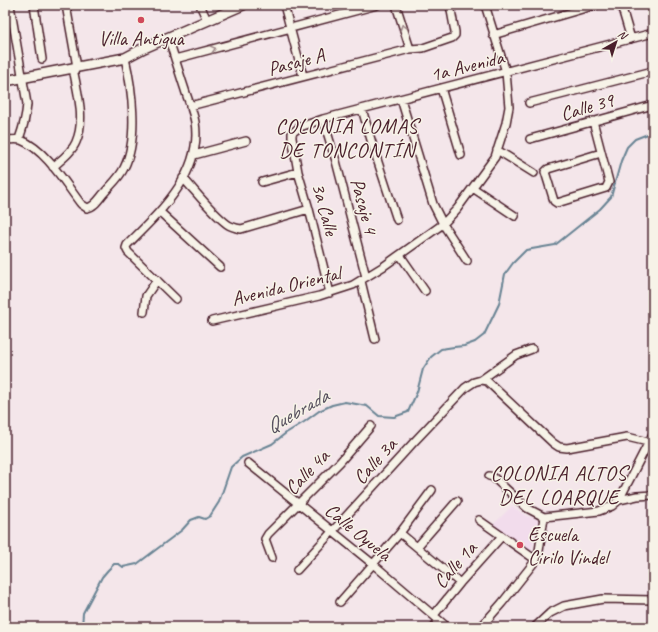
<svg xmlns="http://www.w3.org/2000/svg" width="658" height="632" font-family="Caveat,sans-serif">
	<style>
		.built { fill: #f2dcec }
		.lines { fill: none; stroke-linecap: round; stroke-linejoin: round }
		.stream { stroke: #678393; stroke-width: 2 }
		.street-casing { stroke: #4a1f2b; stroke-width: 10 }
		.secondary-casing { stroke: #4a1f2b; stroke-width: 12 }
		.street { stroke: #f7f3e8; stroke-width: 7 }
		.secondary { stroke: #f7f3e8; stroke-width: 9 }
		.oneway { stroke: #a0898a }
		.poi-dot { fill: #d1495b; stroke: #f7f3e8; stroke-width: 1.5 }
		.labels { text-anchor: middle; dominant-baseline: central; stroke-width: 3; stroke-linejoin: round; paint-order: stroke }
		.poi-label { font-size: 20px; fill: #4a1f2b; stroke: #f7f3e8 }
		.street-label { font-size: 20px; fill: #4a1f2b; stroke: #f7f3e8 }
		.neighbourhood-label { font-size: 21px; letter-spacing: 1px; fill: #4a1f2b; stroke: #f7f3e8 }
		.water-label { font-size: 21px; font-style: italic; fill: #58515f; stroke: #f7f3e8 }
	</style>
	<rect width="100%" height="100%" fill="#f4e6ea"/>
	<filter id="ink" filterUnits="userSpaceOnUse"><feTurbulence type="fractalNoise" baseFrequency=".025" numOctaves="2"/><feDisplacementMap in="SourceGraphic" scale="8" xChannelSelector="R" yChannelSelector="G"/><feConvolveMatrix kernelMatrix="1 2 1 2 8 2 1 2 1" color-interpolation-filters="sRGB"/></filter>
	<g filter="url(#ink)">
		<!-- built -->
		<path class="built" d="M 512,506 L 526,516 L 539,519 L 529,560 L 487,531 Z"/>
		<g class="lines">
			<!-- stream -->
			<path class="stream" d="M 82,627 L 83,613 L 102,577 L 108,570 L 114,564 L 119,564 L 123,567 L 137,564 L 182,530 L 191,520 L 199,517 L 205,519 L 210,516 L 219,502 L 231,467 L 242,457 L 272,444 L 286,433 L 304,422 L 319,411 L 332,405 L 345,402 L 367,406 L 379,416 L 394,417 L 408,412 L 417,392 L 423,369 L 431,357 L 441,349 L 454,347 L 464,346 L 475,342 L 484,335 L 499,304 L 505,274 L 513,263 L 526,250 L 555,245 L 600,209 L 611,197 L 621,161 L 627,147 L 635,139 L 653,132"/>
			<!-- street casing -->
			<g class="street-casing">
				<path id="street" d="M 10,5 L 27,104 C 26,117 23,128 19,139
					M 34,5 L 42,59
					M 66,5 L 77,67
					M 200,5 L 207,20
					M 284,5 L 303,76
					M 396,5 L 410,49
					M 621,5 L 631,39
					M 493,35 L 596,5
					M 168,37 C 174,55 179,72 185,90 C 188,100 193,111 195,122 C 203,173 160,212 127,245 L 126,248 L 128,252 L 176,299
					M 175,59 L 377,5
					M 441,88 L 461,155
					M 401,99 L 433,204 L 443,224 L 467,261
					M 529,103 L 653,71
					M 190,106 L 410,49 L 423,48 L 452,38 L 455,35 L 455,32 L 450,5
					M 362,109 L 374,150 L 397,220
					M 323,119 L 336,161 L 366,277
					M 593,121 L 609,182 L 606,188 L 557,203 L 554,201 L 546,175 L 545,172 L 548,169 L 601,153
					M 530,139 L 653,105
					M 5,140 C 10,140 16,139 21,140 C 46,150 65,183 81,204 L 87,208 C 95,207 100,197 105,192 C 112,184 120,177 124,168 C 139,139 132,88 125,58
					M 497,150 L 534,173
					M 194,155 L 246,141
					M 53,167 C 61,160 72,152 76,142 C 86,119 77,91 73,68
					M 183,178 C 196,192 212,213 227,224 C 231,227 236,228 241,229 L 309,209
					M 262,182 L 298,172
					M 473,188 L 515,216
					M 160,212 L 220,267
					M 400,255 L 425,291
					M 361,281 L 375,339
					M 330,293 L 309,209 L 298,172 L 292,138 L 292,133 L 300,127 L 323,119 L 653,33
					M 144,312 L 146,296 L 157,280
					M 212,321 L 319,296 L 353,285 L 384,266 L 443,224 L 457,209 L 495,157 L 506,123 L 509,107 L 506,72 L 485,5
					M 481,380 L 487,381 L 553,443 L 559,447 L 567,448 L 627,437 L 648,442
					M 248,463 L 373,564 L 447,627
					M 489,476 L 493,477 L 527,508 L 544,517 L 599,511 L 612,506 L 619,500 L 637,496 L 653,495
					M 619,500 L 653,434
					M 479,520 L 536,560
					M 400,533 L 460,583
					M 417,547 L 457,501
					M 272,558 L 265,539 L 268,534 L 340,462 L 371,426
					M 297,570 L 413,443 L 465,388 L 474,382 L 481,380 L 516,355 L 532,349
					M 340,602 L 400,533 L 432,490
					M 434,615 L 460,583 L 502,536
					M 434,627 L 439,620
					M 481,627 L 502,603 L 536,560 L 539,551 L 544,517
					M 535,627 L 550,613 L 564,606 L 603,599 L 653,600"/>
			</g>
			<!-- secondary casing -->
			<g class="secondary-casing">
				<path id="secondary" d="M 5,81 L 125,58 L 144,48 L 243,5"/>
			</g>
			<!-- street -->
			<use href="#street" class="street"/>
			<!-- secondary -->
			<use href="#secondary" class="secondary"/>
		</g>
		<!-- one-way arrows -->
		<defs><path id="oneway-chevron" d="M-2-3.5L2.5 0L-2 3.5" fill="none" stroke-width="1.6" stroke-linecap="round" stroke-linejoin="round"/></defs>
		<g class="oneway">
			<use href="#oneway-chevron" transform="translate(403 27) rotate(-107)"/>
			<use href="#oneway-chevron" transform="translate(213 49) rotate(-15)"/>
		</g>
	</g>
	<!-- markers -->
	<g class="poi-dot">
		<circle cx="141" cy="20" r="4"/>
		<circle cx="520" cy="545" r="4"/>
	</g>
	<g class="labels">
		<!-- poi labels -->
		<g class="poi-label">
			<text x="141" y="38">Villa Antigua</text>
			<text x="528" y="534" text-anchor="start">Escuela<tspan x="528" dy="23">Cirilo Vindel</tspan></text>
		</g>
		<!-- street labels -->
		<g class="street-label">
			<text transform="translate(296 62) rotate(-15)">Pasaje A</text>
			<text transform="translate(467 66) rotate(-14)">1a Avenida</text>
			<text transform="translate(587 107) rotate(-16)">Calle 39</text>
			<text transform="translate(364 206) rotate(75)">Pasaje 4</text>
			<text transform="translate(325 209) rotate(75)">3a Calle</text>
			<text transform="translate(286 286) rotate(-14)">Avenida Oriental</text>
			<text transform="translate(375 461) rotate(-48)">Calle 3a</text>
			<text transform="translate(307 472) rotate(-46)">Calle 4a</text>
			<text transform="translate(358 532) rotate(39)">Calle Oyuela</text>
			<text transform="translate(455 565) rotate(-49)">Calle 1a</text>
		</g>
		<!-- neighbourhood labels -->
		<g class="neighbourhood-label">
			<text x="347" y="126">COLONIA LOMAS<tspan x="347" dy="24">DE TONCONTÍN</tspan></text>
			<text x="559" y="473">COLONIA ALTOS<tspan x="559" dy="24">DEL LOARQUE</tspan></text>
		</g>
		<!-- water labels -->
		<g class="water-label">
			<text transform="translate(297 411) rotate(-30)">Quebrada</text>
		</g>
	</g>
	<!-- margin -->
	<rect width="658" height="632" fill="none" stroke="#f7f3e8" stroke-width="20"/>
	<rect x="10" y="10" width="638" height="612" fill="none" stroke="#4a1f2b" stroke-width="1.5" filter="url(#ink)"/>
	<!-- north arrow -->
	<g transform="translate(616 42) rotate(39)" stroke="#f7f3e8" stroke-width="3" paint-order="stroke">
	<path d="M0-3L7 15L0 10L-7 15Z" fill="#4a1f2b"/>
	<text y="-6" font-size="11" font-weight="bold" text-anchor="middle" fill="#4a1f2b">N</text>
	</g>
</svg>
